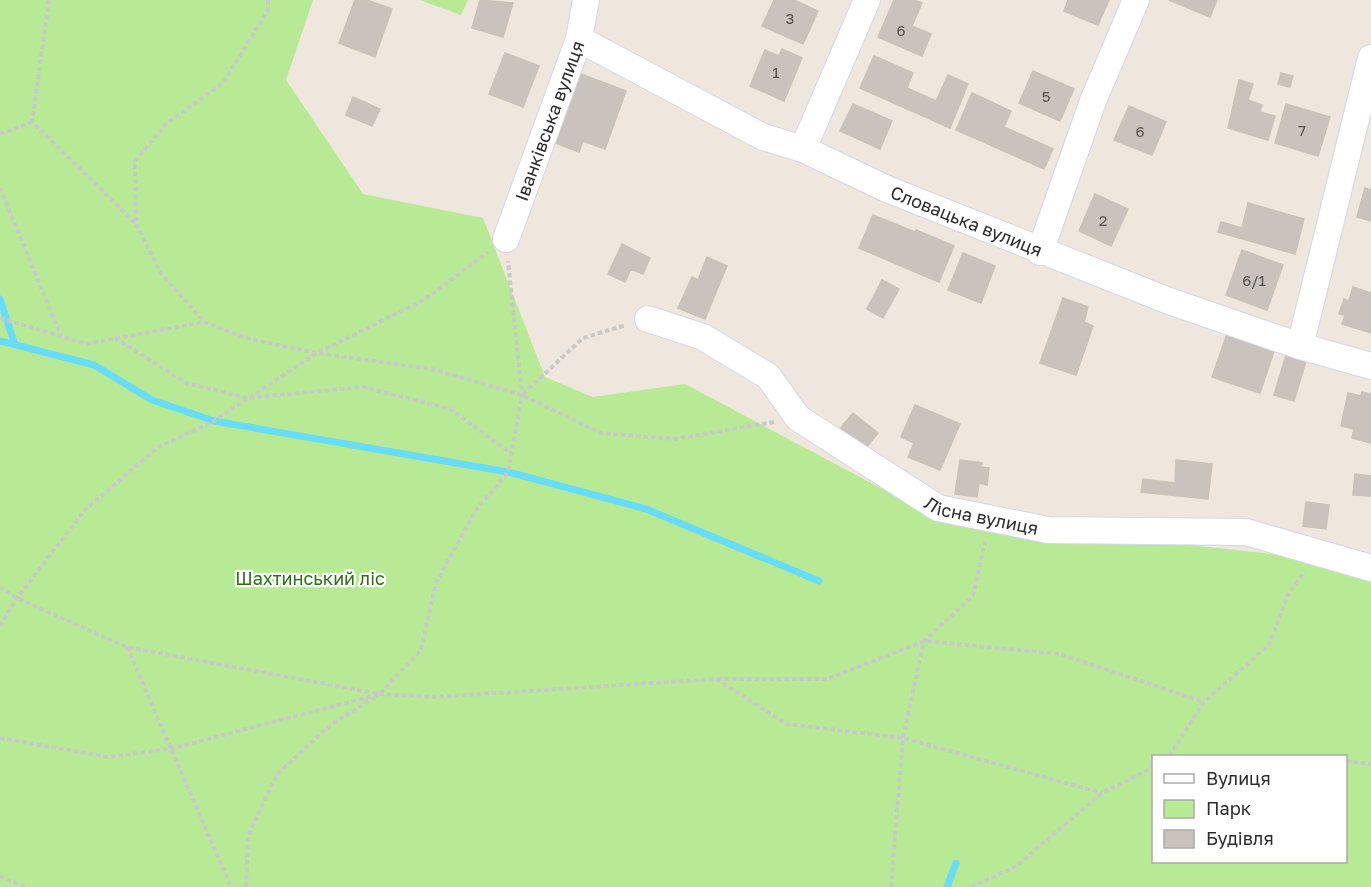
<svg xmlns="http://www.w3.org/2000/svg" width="1371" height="887" font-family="'Golos Text',sans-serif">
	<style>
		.green { fill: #b8ea95; fill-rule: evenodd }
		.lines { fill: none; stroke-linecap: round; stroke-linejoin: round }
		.stream { stroke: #67ddfa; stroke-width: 7 }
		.building { fill: #cac3bd; stroke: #cbc2b6; stroke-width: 1.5 }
		.minor-casing { stroke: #d2d7e6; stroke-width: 28 }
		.path { stroke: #c8c8c8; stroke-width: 4; stroke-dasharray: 4.5 3; stroke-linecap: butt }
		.minor { stroke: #fff; stroke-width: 26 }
		.labels { text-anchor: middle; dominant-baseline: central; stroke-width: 4.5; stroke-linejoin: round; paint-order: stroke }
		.number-label { font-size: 15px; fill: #545250 }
		.street-label { font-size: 18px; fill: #2c2c2c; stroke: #fff }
		.park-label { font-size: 18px; fill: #2e7114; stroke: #fff }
	</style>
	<rect width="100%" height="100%" fill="#efe6dd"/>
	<!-- green -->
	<path class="green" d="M 0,0 L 313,0 L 286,80 L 363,194 L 483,218 L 545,377 L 593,397 L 685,384 L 935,517 L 1281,555 L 1371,578 L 1371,887 L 0,887 ZM 1154,756 L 1346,756 L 1346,862 L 1154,862 Z
		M 420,0 L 468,0 L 461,15 Z"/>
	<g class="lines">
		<!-- stream -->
		<path class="stream" d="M 0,299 L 15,345
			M 0,341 L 94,365 L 152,400 L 214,421 L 508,472 L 646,509 L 819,581
			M 947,887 L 956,863"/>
	</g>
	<!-- building -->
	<path class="building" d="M 355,0 L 367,0 L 392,9 L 375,57 L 339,43 Z
		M 480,0 L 513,3 L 503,37 L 472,28 Z
		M 774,0 L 794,0 L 818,11 L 803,44 L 762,26 Z
		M 894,0 L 914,0 L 922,3 L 912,26 L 931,34 L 922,56 L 878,37 Z
		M 1068,0 L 1109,0 L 1098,25 L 1064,11 Z
		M 1169,0 L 1217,0 L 1210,17 Z
		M 782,49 L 802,58 L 784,101 L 750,86 L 765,50 L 779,56 Z
		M 505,53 L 539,66 L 523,107 L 489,94 Z
		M 874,56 L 913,73 L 907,88 L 936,101 L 948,75 L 968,84 L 950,128 L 860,88 Z
		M 1033,71 L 1074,89 L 1060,121 L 1019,103 Z
		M 578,73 L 626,91 L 605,149 L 583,141 L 579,152 L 553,142 Z
		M 1281,73 L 1293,76 L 1290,87 L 1278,84 Z
		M 1239,80 L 1253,84 L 1248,100 L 1262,105 L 1260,112 L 1275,116 L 1268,140 L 1228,128 Z
		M 972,93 L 1011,111 L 995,147 L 956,130 Z
		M 353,97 L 380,109 L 372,126 L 346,115 Z
		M 853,104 L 892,121 L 880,149 L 840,131 Z
		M 1286,104 L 1330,117 L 1318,156 L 1275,143 Z
		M 1129,106 L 1166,122 L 1152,155 L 1114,140 Z
		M 1004,127 L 1053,149 L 1044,169 L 995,147 Z
		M 1365,188 L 1371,190 L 1371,221 L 1357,217 Z
		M 1095,194 L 1128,209 L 1111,246 L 1079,231 Z
		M 1248,203 L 1304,219 L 1295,254 L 1218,232 L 1221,222 L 1242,228 Z
		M 873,215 L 915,232 L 901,266 L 859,248 Z
		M 916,230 L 954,246 L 939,282 L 901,266 Z
		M 622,244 L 650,258 L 643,274 L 631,269 L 625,282 L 608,274 Z
		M 1242,250 L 1283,265 L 1267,310 L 1226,295 Z
		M 963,253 L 995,266 L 981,303 L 948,290 Z
		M 707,257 L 727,266 L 705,319 L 678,308 L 692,277 L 698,280 Z
		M 882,280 L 899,289 L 883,318 L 867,309 Z
		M 1353,287 L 1371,293 L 1371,333 L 1342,324 L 1345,315 L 1339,314 L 1344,299 L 1349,301 Z
		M 1063,298 L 1088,307 L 1084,322 L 1093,326 L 1076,375 L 1040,363 Z
		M 1227,334 L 1274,351 L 1260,393 L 1212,377 Z
		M 1286,355 L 1306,361 L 1294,401 L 1274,395 Z
		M 1362,392 L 1371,394 L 1371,443 L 1352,438 L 1354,429 L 1341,426 L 1348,393 L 1361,396 Z
		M 915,405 L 960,424 L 940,470 L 908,457 L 914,443 L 901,437 Z
		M 853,413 L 878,433 L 864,450 L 839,430 Z
		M 960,460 L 982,463 L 981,467 L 989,468 L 987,485 L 979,483 L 977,497 L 955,494 Z
		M 1176,460 L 1212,464 L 1208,499 L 1141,492 L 1143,479 L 1175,483 Z
		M 1355,474 L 1371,476 L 1371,496 L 1353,495 Z
		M 1306,502 L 1329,505 L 1326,529 L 1303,526 Z"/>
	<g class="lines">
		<!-- minor casing -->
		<g class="minor-casing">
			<g id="minor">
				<path id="s1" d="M 579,39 L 763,137 L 803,149 L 887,189 L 1169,301 L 1300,346 L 1371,366"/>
				<path d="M 803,149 L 867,0"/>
				<path id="s2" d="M 506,239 L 579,39 L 586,0"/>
				<path d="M 1040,252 L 1093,101 L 1136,0"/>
				<path id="s3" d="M 648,319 L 703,337 L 768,376 L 798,418 L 938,508 L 1048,530 L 1246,532 L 1371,568"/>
				<path d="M 1300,346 L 1371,58"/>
			</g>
		</g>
		<!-- path -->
		<path class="path" d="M 49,0 L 32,122 L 136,224
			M 268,0 L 268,10 L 223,83 L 166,124 L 135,161 L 136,224 L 161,273 L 204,322 L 249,339 L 317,353 L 431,369 L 522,395 L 601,433 L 675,439 L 774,422
			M 0,134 L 32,122
			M 0,188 L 61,336
			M 0,318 L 86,344 L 204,322
			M 115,338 L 186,383 L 247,398 L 363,387 L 450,409 L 512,454
			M 523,394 L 583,338 L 626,325
			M 0,587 L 17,598 L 126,647 L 380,694 L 435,697 L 716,679 L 787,724 L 903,738 L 1102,793
			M 0,626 L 17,598 L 84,511 L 157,448 L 214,421 L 317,353 L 424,300 L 488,252
			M 127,647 L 231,887
			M 717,679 L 827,679 L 924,641 L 1060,654 L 1204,702
			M 0,738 L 108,757 L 170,749 L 380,694 L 421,650 L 436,582 L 476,510 L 508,472 L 522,395 L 508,261
			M 1169,756 L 1204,702 L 1269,645 L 1289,592 L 1305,572
			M 1346,761 L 1371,764
			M 0,876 L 25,887
			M 246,887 L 248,836 L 277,774 L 332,724 L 377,696
			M 891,887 L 903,738 L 924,641 L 973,596 L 985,541
			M 971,887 L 1015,867 L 1102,793 L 1154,767"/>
		<!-- minor -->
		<use href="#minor" class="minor"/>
	</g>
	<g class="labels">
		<!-- number labels -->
		<g class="number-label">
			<text x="790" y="18">3</text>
			<text x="901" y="30">6</text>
			<text x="776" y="72">1</text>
			<text x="1046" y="96">5</text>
			<text x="1302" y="130">7</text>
			<text x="1140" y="131">6</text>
			<text x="1103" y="220">2</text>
			<text x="1254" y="280">6/1</text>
		</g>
		<!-- street labels -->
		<g class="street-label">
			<text stroke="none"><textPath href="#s2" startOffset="126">Іванківська вулиця</textPath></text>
			<text stroke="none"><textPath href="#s1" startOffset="429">Словацька вулиця</textPath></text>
			<text stroke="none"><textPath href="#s3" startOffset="396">Лісна вулиця</textPath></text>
		</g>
		<!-- park labels -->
		<g class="park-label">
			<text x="310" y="578">Шахтинський ліс</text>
		</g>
	</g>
	<!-- legend -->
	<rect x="1152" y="755" width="195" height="108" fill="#ffffff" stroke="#ababab" stroke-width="1.5"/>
	<rect x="1164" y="774" width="30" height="9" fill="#ffffff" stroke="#ababab" stroke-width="1.5"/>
	<text x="1206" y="785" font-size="18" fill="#2c2c2c">Вулиця</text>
	<rect x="1164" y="800" width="30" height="18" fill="#b8ea95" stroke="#ababab" stroke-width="1.5"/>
	<text x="1206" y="815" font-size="18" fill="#2c2c2c">Парк</text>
	<rect x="1164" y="830" width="30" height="18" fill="#cac3bd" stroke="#ababab" stroke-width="1.5"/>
	<text x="1206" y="845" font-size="18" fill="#2c2c2c">Будівля</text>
</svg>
